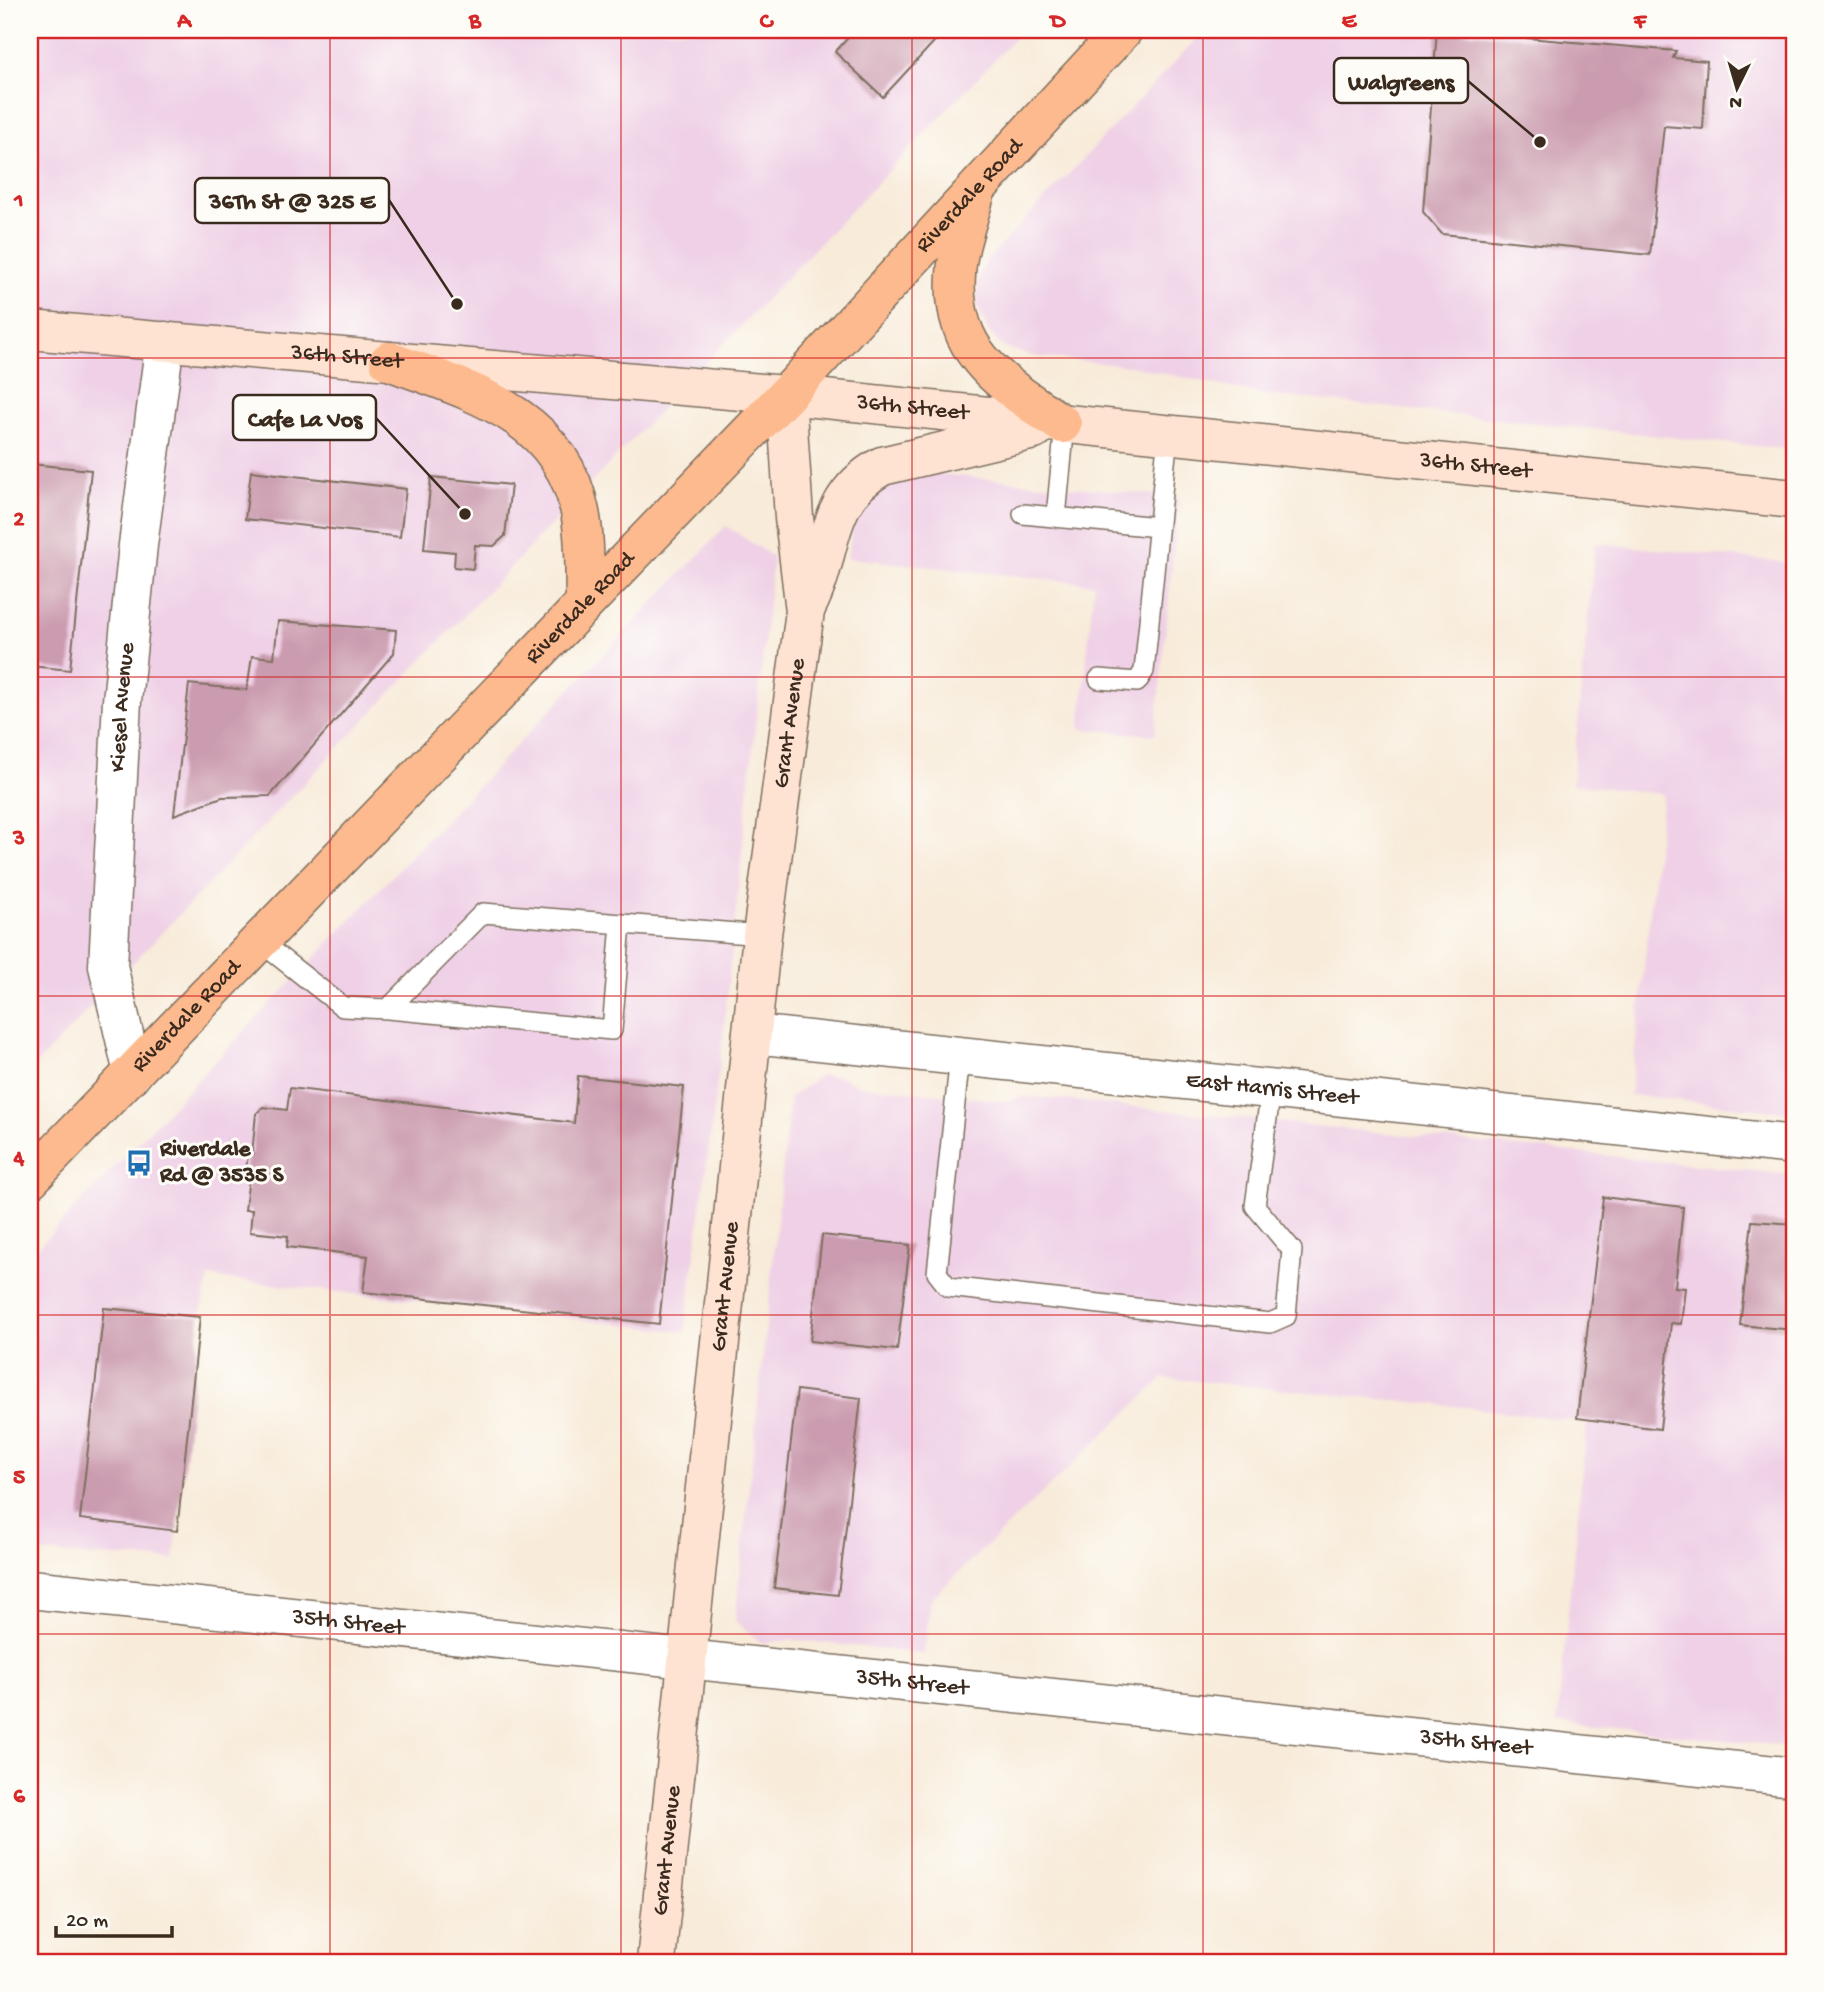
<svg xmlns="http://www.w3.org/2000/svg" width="1824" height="1992" font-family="'Gochi Hand',sans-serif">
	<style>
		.built { fill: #efd0e6 }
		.building { fill: #cb9baf }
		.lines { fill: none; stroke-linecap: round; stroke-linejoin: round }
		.lane-casing { stroke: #7d6e5f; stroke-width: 22 }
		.street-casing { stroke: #7d6e5f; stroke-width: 41 }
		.secondary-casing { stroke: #7d6e5f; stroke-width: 41 }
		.primary-casing { stroke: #7d6e5f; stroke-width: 41 }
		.lane { stroke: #fff; stroke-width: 19 }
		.street { stroke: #fff; stroke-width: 38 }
		.secondary { stroke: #fee3d2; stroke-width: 38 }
		.primary { stroke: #fcba8e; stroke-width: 38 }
		.grid { fill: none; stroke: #d62828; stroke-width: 2; stroke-opacity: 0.55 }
		.labels { text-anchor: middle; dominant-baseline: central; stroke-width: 6; stroke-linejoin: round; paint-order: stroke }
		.street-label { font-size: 23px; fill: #3b2a1e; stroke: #fdfcf7 }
		.poi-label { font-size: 23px; font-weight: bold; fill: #3b2a1e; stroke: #fdfcf7; text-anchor: start }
		.leader { fill: none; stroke: #3b2a1e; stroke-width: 2.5 }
		.callout-dot { fill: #3b2a1e; stroke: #fdfcf7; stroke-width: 2.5 }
		.callout { fill: #fdfcf7; stroke: #3b2a1e; stroke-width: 2.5 }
		.callout-label { font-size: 24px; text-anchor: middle; font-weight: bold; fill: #3b2a1e }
		.neatline { fill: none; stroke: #d62828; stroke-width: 2.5 }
		.grid-label { font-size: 23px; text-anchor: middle; font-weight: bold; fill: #d62828 }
	</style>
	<rect width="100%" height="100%" fill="#fdfcf7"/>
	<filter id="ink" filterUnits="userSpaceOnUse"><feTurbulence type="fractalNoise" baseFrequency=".0143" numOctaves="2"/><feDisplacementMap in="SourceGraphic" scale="14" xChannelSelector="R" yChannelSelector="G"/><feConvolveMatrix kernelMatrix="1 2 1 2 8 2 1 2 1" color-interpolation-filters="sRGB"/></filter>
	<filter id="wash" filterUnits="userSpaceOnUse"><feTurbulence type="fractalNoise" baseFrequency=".00686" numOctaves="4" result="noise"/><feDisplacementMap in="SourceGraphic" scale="28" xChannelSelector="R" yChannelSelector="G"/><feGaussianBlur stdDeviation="1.57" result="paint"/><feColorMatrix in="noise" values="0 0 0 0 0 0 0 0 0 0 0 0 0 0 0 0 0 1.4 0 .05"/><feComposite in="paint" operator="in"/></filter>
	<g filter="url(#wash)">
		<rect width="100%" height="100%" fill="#f8ebd9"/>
		<!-- built -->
		<path class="built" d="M 30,30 L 1023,30 L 30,1071 Z
			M 1205,30 L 1794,30 L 1794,450 L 1258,394 L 1131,366 L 1032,356 L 1003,347 L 987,330 L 977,304 L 978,276 L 986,261 Z
			M 927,473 L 1179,497 L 1155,735 L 1080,729 L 1094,584 L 847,558 L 856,509 L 883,481 Z
			M 726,526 L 773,557 L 721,1054 L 685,1332 L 209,1277 L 200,1317 L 174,1560 L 30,1552 L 30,1256 Z
			M 1595,543 L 1794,563 L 1794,1113 L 1630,1095 L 1663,794 L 1572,784 Z
			M 821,1075 L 842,1077 L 860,1086 L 1005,1101 L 1026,1096 L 1794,1175 L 1794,1747 L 1557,1723 L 1587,1422 L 1455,1406 L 1163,1378 L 931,1599 L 924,1654 L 795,1640 L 762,1643 L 735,1621 L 790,1098 Z"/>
		<g id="blocks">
			<!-- building -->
			<path class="building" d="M 855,30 L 945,30 L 883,97 L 835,52 Z
				M 1437,30 L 1676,51 L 1673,58 L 1707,61 L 1703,129 L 1664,126 L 1650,255 L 1442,234 L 1423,212 Z
				M 30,464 L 91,470 L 70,670 L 30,666 Z
				M 251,471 L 406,489 L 400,537 L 245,519 Z
				M 431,477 L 511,485 L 505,536 L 494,546 L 475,545 L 473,569 L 454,567 L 455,552 L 424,549 Z
				M 278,621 L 396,630 L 394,653 L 270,796 L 222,797 L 174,815 L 189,684 L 247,690 L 252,656 L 274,658 Z
				M 578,1076 L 684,1087 L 659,1324 L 363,1292 L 368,1256 L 287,1247 L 288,1236 L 250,1232 L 252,1210 L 245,1210 L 249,1177 L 245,1177 L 248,1154 L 252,1154 L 256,1114 L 263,1107 L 287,1110 L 290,1088 L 574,1123 Z
				M 1603,1197 L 1683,1207 L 1675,1287 L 1685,1288 L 1681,1324 L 1671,1323 L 1660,1429 L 1577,1418 Z
				M 1752,1221 L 1794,1224 L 1794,1330 L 1740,1325 Z
				M 822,1235 L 910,1245 L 897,1350 L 810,1341 Z
				M 104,1308 L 200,1317 L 177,1531 L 80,1519 Z
				M 797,1390 L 861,1398 L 838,1595 L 774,1588 Z"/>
		</g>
	</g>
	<g filter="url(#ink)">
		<use href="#blocks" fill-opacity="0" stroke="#7d6e5f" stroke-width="2"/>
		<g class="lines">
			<!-- lane casing -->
			<g class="lane-casing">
				<path id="lane" d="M 1023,514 L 1158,527
					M 1056,517 L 1065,424
					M 1099,679 L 1137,682 L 1144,671 L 1168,434
					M 621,924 L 612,1030 L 388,1009 L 483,913 C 576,920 669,928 762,935
					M 258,940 L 343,1007 L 388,1009
					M 960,1056 L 937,1273 L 948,1287 L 1270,1323 L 1286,1316 L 1292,1250 L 1255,1206 L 1271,1089"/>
			</g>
			<!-- street casing -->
			<g class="street-casing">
				<g id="street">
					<path id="s1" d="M 752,1034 L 1794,1145"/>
					<path id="s2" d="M 133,1073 L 108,966 L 122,701 L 138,545 L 165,341"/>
					<path id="s3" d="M 30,1589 L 1794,1777"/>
				</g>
			</g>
			<!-- secondary casing -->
			<g class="secondary-casing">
				<g id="secondary">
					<path id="s4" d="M 30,330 L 786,395 L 1794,499"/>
					<path d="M 807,606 C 835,552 821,500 882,466 L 1034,430"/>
					<path id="s5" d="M 656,1962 L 762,935 L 805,611 L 794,518 L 786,395"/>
				</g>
			</g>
			<!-- primary casing -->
			<g class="primary-casing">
				<g id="primary">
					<path d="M 976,191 C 969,218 957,248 956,275 C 950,355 1004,384 1062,424"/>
					<path d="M 389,361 C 470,391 561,414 580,512 C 586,541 584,573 585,603"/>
					<path id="s6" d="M 30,1179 L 786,395 L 1123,30"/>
				</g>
			</g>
			<!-- lane -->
			<use href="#lane" class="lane"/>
			<!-- street -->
			<use href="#street" class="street"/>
			<!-- secondary -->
			<use href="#secondary" class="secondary"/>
			<!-- primary -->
			<use href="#primary" class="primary"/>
		</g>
	</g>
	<!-- grid -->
	<path class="grid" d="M 330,30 L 330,1962M 621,30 L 621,1962M 912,30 L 912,1962M 1203,30 L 1203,1962M 1494,30 L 1494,1962M 30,358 L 1794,358M 30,677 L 1794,677M 30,996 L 1794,996M 30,1315 L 1794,1315M 30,1634 L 1794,1634"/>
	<!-- icons -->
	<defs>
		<g id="bus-bare" transform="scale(2.1)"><path d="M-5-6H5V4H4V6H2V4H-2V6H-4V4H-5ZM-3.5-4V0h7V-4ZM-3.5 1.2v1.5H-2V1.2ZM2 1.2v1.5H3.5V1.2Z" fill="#1f6fb2" stroke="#fdfcf7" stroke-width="2.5" paint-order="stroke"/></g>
	</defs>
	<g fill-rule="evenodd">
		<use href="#bus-bare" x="139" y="1163"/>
	</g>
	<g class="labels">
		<!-- street labels -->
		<g class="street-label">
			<text stroke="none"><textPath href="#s6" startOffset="1360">Riverdale Road</textPath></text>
			<text stroke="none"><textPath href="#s4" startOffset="318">36th Street</textPath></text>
			<text stroke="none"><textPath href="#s4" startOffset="886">36th Street</textPath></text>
			<text stroke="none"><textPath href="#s4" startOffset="1452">36th Street</textPath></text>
			<text stroke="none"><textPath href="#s6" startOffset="793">Riverdale Road</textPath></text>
			<text stroke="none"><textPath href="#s2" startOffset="369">Kiesel Avenue</textPath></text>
			<text stroke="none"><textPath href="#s5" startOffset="1246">Grant Avenue</textPath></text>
			<text stroke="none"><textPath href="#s6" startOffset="226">Riverdale Road</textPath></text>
			<text stroke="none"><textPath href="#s1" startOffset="523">East Harris Street</textPath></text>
			<text stroke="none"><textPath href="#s5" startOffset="679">Grant Avenue</textPath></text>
			<text stroke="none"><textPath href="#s3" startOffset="320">35th Street</textPath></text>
			<text stroke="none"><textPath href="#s3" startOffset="887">35th Street</textPath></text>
			<text stroke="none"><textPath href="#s3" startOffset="1454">35th Street</textPath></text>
			<text stroke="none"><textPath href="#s5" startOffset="112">Grant Avenue</textPath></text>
		</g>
		<!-- poi labels -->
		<g class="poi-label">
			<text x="160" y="1150">Riverdale<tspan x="160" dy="26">Rd @ 3535 S</tspan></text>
		</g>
	</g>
	<!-- callouts -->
	<path class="leader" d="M1540 142L1468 81M457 304L389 200M465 514L376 418"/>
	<g class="callout-dot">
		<circle cx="1540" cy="142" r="7"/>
		<circle cx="457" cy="304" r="7"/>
		<circle cx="465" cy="514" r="7"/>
	</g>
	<g class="callout">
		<rect x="1334" y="58" width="134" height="45" rx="7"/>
		<rect x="195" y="178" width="194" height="45" rx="7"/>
		<rect x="233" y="395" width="143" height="45" rx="7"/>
	</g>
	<g class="callout-label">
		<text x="1401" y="89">Walgreens</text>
		<text x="292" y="208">36Th St @ 325 E</text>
		<text x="305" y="426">Cafe La Vos</text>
	</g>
	<!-- margin -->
	<rect width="1824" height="1992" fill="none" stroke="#fdfcf7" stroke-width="77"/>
	<!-- north arrow -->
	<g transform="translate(1737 88) rotate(185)" stroke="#fdfcf7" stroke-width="5" paint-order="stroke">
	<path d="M0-5L12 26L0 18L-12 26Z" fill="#3b2a1e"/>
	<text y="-10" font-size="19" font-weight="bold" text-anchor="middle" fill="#3b2a1e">N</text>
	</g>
	<!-- scale -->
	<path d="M56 1926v10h116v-10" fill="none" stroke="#3b2a1e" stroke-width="3.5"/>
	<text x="66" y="1926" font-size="21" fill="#3b2a1e" stroke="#fdfcf7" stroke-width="5" paint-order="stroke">20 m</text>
	<rect x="38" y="38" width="1748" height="1916" class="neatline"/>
	<g class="grid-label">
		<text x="184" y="27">A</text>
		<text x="475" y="27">B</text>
		<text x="766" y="27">C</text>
		<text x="1058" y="27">D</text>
		<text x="1349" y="27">E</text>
		<text x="1640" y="27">F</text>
		<text x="19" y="206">1</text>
		<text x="19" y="525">2</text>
		<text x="19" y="844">3</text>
		<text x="19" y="1164">4</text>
		<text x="19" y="1483">5</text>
		<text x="19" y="1802">6</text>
	</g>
</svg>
